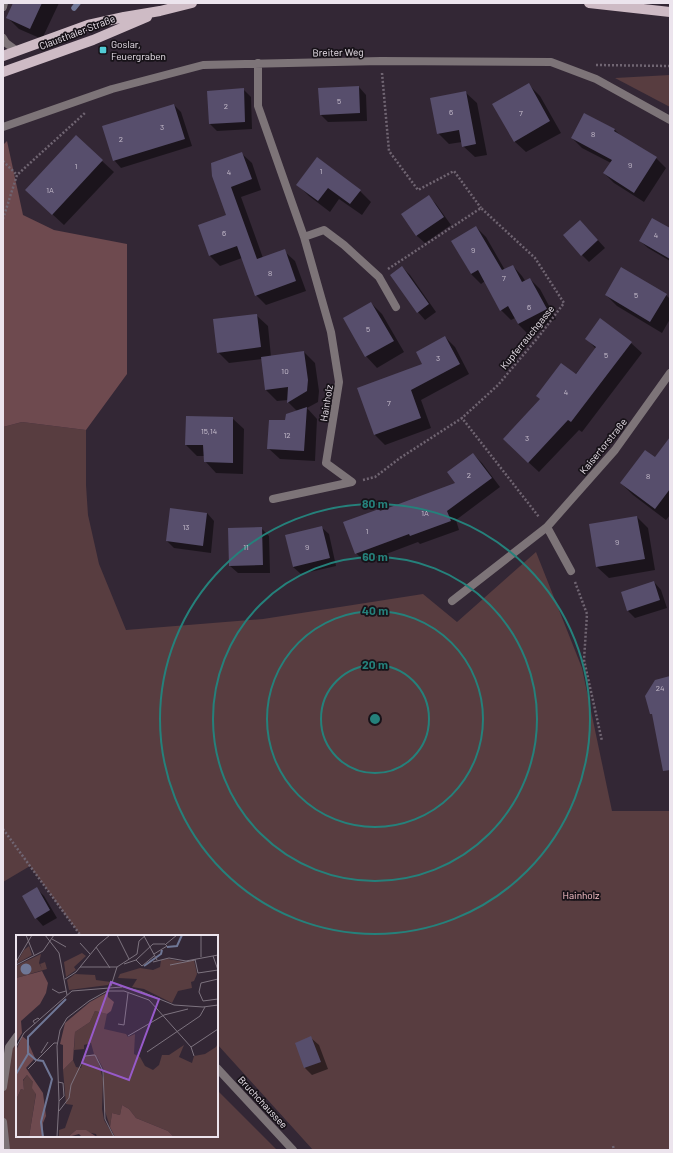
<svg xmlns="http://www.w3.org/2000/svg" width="673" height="1153" font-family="Barlow,sans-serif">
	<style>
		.green { fill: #583d40 }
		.forest { fill: #6e4a4f }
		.shadow { fill: #0007 }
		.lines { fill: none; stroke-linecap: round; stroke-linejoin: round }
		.stream { stroke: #6f7796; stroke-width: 5.5 }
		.building { fill: #574e6c }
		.path { stroke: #706572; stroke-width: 2.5; stroke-dasharray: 2 2; stroke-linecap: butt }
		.lane { stroke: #7d7478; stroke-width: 8 }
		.street { stroke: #7d7478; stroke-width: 8 }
		.primary { stroke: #cebbc5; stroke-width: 10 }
		.ring { fill: none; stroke: #25817b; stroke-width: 2 }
		.poi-dot { fill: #52ccd6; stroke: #171218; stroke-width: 1.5 }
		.labels { text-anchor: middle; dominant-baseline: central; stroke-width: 3.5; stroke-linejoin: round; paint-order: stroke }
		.number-label { font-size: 8px; fill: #c7becd }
		.street-label { font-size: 10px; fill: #ece4ed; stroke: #171218 }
		.poi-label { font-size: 10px; fill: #ece4ed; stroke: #171218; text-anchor: start }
		.park-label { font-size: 10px; fill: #f9c2c9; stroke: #171218 }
		.inset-river { fill: none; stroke: #6f7796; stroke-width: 2 }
		.inset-road { fill: none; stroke: #7d737f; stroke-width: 1 }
		.view { fill: #975aca; fill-opacity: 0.15; stroke: #975aca; stroke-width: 2 }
		.inset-edge { fill: none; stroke: #ece4ed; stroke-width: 2 }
		.centre { fill: #25817b; stroke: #171218; stroke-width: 2 }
		.ring-label { font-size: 12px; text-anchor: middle; font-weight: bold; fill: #25817b; stroke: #171218; stroke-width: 3.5; stroke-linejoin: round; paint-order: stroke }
	</style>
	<rect width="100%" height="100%" fill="#332735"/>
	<!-- green -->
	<path class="green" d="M 670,75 L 670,107 L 615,78 Z
		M 22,422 L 86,430 L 86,485 L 88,515 L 99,564 L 126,630 L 263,619 L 423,594 L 457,622 L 536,552 L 582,668 L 612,811 L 670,811 L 670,1150 L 313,1150 L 217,1044 L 217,936 L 81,936 L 30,866 L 3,882 L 3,427 Z
		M 17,1036 L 17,1136 L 217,1136 L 217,1090 L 277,1150 L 6,1150 L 3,1122 L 3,1087 L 9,1047 Z"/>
	<!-- forest -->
	<path class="forest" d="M 7,141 L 23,215 L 54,230 L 127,244 L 127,374 L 86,430 L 22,422 L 3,427 L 3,145 Z"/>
	<!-- shadow -->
	<path class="shadow" d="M 14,3 L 59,3 L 42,39 L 19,29 L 7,17 Z
		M 529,85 L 540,96 L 561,133 L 526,152 L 514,141 Z
		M 359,87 L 366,95 L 367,121 L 328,122 L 321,115 Z
		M 243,89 L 251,97 L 252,129 L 217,131 L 210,124 Z
		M 465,92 L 477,103 L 487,155 L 475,157 L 463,146 L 462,142 L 449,144 L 438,133 Z
		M 174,105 L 181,112 L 192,146 L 121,168 L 114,160 Z
		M 585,114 L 615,130 L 621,136 L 656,158 L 666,168 L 644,202 L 614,183 L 604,173 L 611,163 L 582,148 L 572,138 Z
		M 241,153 L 252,163 L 261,190 L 241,197 L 263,258 L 284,251 L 295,261 L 306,291 L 266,305 L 256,295 L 242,258 L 220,266 L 210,256 L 227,215 L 213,176 Z
		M 102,161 L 114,172 L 64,225 L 38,201 Z
		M 298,185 L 360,191 L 371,202 L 362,215 L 339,199 L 330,212 L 309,196 Z
		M 428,196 L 436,204 L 451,225 L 425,243 L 417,236 L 402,214 Z
		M 476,227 L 486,237 L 505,270 L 513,266 L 522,276 L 526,282 L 530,279 L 540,289 L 556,319 L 528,334 L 518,324 L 515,318 L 511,320 L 501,310 L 485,281 L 481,284 L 471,274 L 452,241 Z
		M 587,228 L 605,248 L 589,262 L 582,255 Z
		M 670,229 L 670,261 L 648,248 L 640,241 Z
		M 402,267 L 410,275 L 436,312 L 425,320 L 418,312 Z
		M 606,295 L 666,295 L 670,299 L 670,319 L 662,333 L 617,306 Z
		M 371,303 L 382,314 L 404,352 L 377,368 L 366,356 L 344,319 Z
		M 256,315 L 268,326 L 271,357 L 304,352 L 315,363 L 319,391 L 318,402 L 307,408 L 317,419 L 315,461 L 280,459 L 268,448 L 286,422 L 297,411 L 288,402 L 288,400 L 277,401 L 266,390 L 262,359 L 229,363 L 218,352 Z
		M 600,319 L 631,343 L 642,353 L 582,432 L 579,430 L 539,472 L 514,449 L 596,349 L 586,338 Z
		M 445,337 L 455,347 L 469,374 L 421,400 L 431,428 L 385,445 L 375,435 L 358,389 L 424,364 Z
		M 232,418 L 244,429 L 243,474 L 216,473 L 205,461 L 204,456 L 197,456 L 186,445 Z
		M 670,439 L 670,515 L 666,520 L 633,495 L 621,483 L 655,459 Z
		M 473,454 L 482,463 L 500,487 L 456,520 L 459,530 L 420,544 L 418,542 L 365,562 L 356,553 L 381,512 L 457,484 Z
		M 207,513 L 214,521 L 211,553 L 174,548 L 167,541 Z
		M 637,517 L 648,528 L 655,570 L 609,578 L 597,567 Z
		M 321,527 L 329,534 L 336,566 L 301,574 L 293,567 Z
		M 261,528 L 269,536 L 270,573 L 238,573 L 230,566 Z
		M 654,582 L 661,590 L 667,608 L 635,618 L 628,611 Z
		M 37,889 L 44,896 L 57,918 L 43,926 L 36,918 Z
		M 311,1038 L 319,1045 L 328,1069 L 312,1075 L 305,1068 Z"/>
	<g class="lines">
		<!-- stream -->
		<path class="stream" d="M 74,8 L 78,3"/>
	</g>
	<!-- building -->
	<path class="building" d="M 13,3 L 42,3 L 30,29 L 6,18 Z
		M 529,83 L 550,121 L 514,142 L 492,104 Z
		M 359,86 L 360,113 L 320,115 L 318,88 Z
		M 244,88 L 245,122 L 209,124 L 207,91 Z
		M 466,91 L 476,144 L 462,147 L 459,130 L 437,134 L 430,98 Z
		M 174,104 L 185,139 L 113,161 L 102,126 Z
		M 584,113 L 615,129 L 614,131 L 657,157 L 634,193 L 603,173 L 612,160 L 571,138 Z
		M 76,135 L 103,160 L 52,215 L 25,190 Z
		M 242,152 L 252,179 L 231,187 L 257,259 L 285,249 L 296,281 L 255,296 L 237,246 L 209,256 L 198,225 L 226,215 L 212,176 L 211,163 Z
		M 317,157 L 361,190 L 350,204 L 328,188 L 318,201 L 296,185 Z
		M 429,195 L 444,217 L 416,236 L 401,214 Z
		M 652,218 L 670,228 L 670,259 L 639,241 Z
		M 580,220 L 598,240 L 581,256 L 563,235 Z
		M 476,226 L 502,270 L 513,265 L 522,282 L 530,278 L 547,309 L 518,324 L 508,306 L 500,311 L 478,270 L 471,274 L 451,241 Z
		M 402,266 L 429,304 L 417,313 L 390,275 Z
		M 621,267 L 667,294 L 650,322 L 605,295 Z
		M 371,302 L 394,341 L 365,357 L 343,318 Z
		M 257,314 L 261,347 L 217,353 L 213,319 Z
		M 600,318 L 632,342 L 571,422 L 568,420 L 528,463 L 503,439 L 540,399 L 536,396 L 561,363 L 576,374 L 596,347 L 585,339 Z
		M 445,336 L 460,364 L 411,390 L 421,418 L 374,435 L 357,388 L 422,364 L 416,352 Z
		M 304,351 L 308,380 L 307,391 L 287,403 L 288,387 L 265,390 L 261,357 Z
		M 307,407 L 304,451 L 267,449 L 269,420 L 285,420 L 286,414 Z
		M 186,416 L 233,417 L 233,463 L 204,462 L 203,445 L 185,445 Z
		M 670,437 L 670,489 L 655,509 L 620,483 L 645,450 L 655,457 Z
		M 473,453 L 492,478 L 447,511 L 451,521 L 410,536 L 409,534 L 355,554 L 343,522 L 379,509 L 380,511 L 455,483 L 447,472 Z
		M 170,508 L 207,513 L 203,546 L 166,541 Z
		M 637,516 L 645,559 L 596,567 L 589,524 Z
		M 322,526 L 330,558 L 293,567 L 285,535 Z
		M 262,527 L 263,565 L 229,566 L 228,528 Z
		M 654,581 L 660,600 L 627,611 L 621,592 Z
		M 670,676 L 670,770 L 663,771 L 652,714 L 650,714 L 645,696 L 655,680 Z
		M 37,887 L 50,910 L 35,919 L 22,896 Z
		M 311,1036 L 321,1062 L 304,1068 L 295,1043 Z"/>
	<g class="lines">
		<!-- path -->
		<path class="path" d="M 596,65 L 670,66
			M 382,73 L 389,151 L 418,190 L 454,171 L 481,208
			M 3,161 L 17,175
			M 3,219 L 17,175 L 86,112
			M 388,269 L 481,208 L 535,258 L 564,303 L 540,335 L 498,385 L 462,418
			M 363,480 L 375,477 L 400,458 L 462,418 L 539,517
			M 575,582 L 587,614 L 584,660 L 602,741
			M 3,829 L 81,936
			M 613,1146 L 614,1150"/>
		<!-- lane -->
		<path class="lane" d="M 217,1068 L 293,1150
			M 3,1087 L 9,1047 L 17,1036
			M 3,1122 L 6,1150"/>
		<!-- street -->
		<path class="street" d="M 3,7 L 4,3
			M 3,38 L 6,43 L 17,51
			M 258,63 L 258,106 L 304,237 L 331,332 L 339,382 L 326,463 L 352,482 L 273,499
			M 3,127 L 112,89 L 203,65 L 381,61 L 551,62 L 596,79 L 670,120
			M 304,237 L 324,230 L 344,245 L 379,277 L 396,307
			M 547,527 L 571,571
			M 452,601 L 547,527 L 615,450 L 670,373"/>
		<!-- primary -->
		<path class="primary" d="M 589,3 L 670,12
			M 3,56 L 88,25 L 124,17 L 160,11 L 192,3
			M 3,72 L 93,40 L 147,17"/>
	</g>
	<!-- distance rings -->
	<g class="ring">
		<circle cx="375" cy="719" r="54"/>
		<circle cx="375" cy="719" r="108"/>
		<circle cx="375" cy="719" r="162"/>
		<circle cx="375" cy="719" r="215"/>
	</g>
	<!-- markers -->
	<rect class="poi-dot" x="99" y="46" width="8" height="8" rx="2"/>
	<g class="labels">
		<!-- number labels -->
		<g class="number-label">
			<text x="339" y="101">5</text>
			<text x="226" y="106">2</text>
			<text x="451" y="112">6</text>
			<text x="521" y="113">7</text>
			<text x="162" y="127">3</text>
			<text x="593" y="134">8</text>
			<text x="121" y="139">2</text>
			<text x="630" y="165">9</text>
			<text x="76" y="166">1</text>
			<text x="321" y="171">1</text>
			<text x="229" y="172">4</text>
			<text x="50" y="190">1A</text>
			<text x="224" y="233">6</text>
			<text x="656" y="235">4</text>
			<text x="473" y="250">9</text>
			<text x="270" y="273">8</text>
			<text x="504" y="278">7</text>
			<text x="636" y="295">5</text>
			<text x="529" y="307">6</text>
			<text x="368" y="329">5</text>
			<text x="606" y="355">5</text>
			<text x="438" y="358">3</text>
			<text x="285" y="371">10</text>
			<text x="566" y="392">4</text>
			<text x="389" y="403">7</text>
			<text x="209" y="431">15,14</text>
			<text x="287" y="435">12</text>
			<text x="527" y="438">3</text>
			<text x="469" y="475">2</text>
			<text x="648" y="476">8</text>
			<text x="425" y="513">1A</text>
			<text x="186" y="527">13</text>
			<text x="367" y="531">1</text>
			<text x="617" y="542">9</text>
			<text x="246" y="547">11</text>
			<text x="307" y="547">9</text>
			<text x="660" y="688">24</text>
		</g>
		<!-- street labels -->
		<g class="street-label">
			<text transform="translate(77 32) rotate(-21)">Clausthaler Straße</text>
			<text transform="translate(338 52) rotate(-1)">Breiter Weg</text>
			<text transform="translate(527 337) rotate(-51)">Kupferrauchgasse</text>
			<text transform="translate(326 403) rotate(-81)">Hainholz</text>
			<text transform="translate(603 446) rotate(-51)">Kaisertorstraße</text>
			<text transform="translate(263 1102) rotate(47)">Bruchchaussee</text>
		</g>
		<!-- poi labels -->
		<g class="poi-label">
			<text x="111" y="44">Goslar,<tspan x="111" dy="12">Feuergraben</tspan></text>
		</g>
		<!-- park labels -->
		<g class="park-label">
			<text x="581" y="895">Hainholz</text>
		</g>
	</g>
	<!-- overview -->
	<g transform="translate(16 935)">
		<rect width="202" height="202" fill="#332735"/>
		<path d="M 13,11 L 16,20 L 0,29 L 8,15 ZM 66,18 L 70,21 L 58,32 L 60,35 L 50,42 L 48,27 ZM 25,19 L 23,28 L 26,34 L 24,29 L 29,27 L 31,34 L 0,43 L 0,31 ZM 152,24 L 169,27 L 178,25 L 181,39 L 178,46 L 175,47 L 176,53 L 162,56 L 156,68 L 128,54 L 116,52 L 121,44 L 102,43 L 104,39 L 124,33 L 137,35 L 144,32 L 145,25 ZM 59,39 L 79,40 L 80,45 L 95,47 L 92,50 L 53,55 L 51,45 ZM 79,76 L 91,79 L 88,94 L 110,99 L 112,102 L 119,99 L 118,119 L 124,122 L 129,131 L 137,135 L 143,130 L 146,120 L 153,120 L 168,110 L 163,122 L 176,128 L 178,121 L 189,119 L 200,112 L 202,108 L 202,202 L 158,202 L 152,196 L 120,183 L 113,174 L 106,170 L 104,180 L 96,178 L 94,192 L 88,173 L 88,135 L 81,122 L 87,144 L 86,174 L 88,185 L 98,202 L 81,202 L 80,199 L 60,195 L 52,202 L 43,202 L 43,195 L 49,193 L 57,170 L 50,169 L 47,135 L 57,125 L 60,132 L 65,133 L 69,121 L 78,119 L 75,108 L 68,110 L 68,114 L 58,115 L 59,97 L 74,87 ZM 11,140 L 17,147 L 20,158 L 13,202 L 0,202 L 0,165 L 5,154 L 8,155 L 7,146 Z" fill="#583d40"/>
		<path d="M 26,36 L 32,48 L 30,58 L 24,69 L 5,86 L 6,98 L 0,108 L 0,43 ZM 92,57 L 92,62 L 98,67 L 95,76 L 91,79 L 79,76 L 74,87 L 59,97 L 57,125 L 47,135 L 47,110 L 44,109 L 49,88 L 74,67 ZM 6,101 L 11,105 L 19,123 L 10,133 L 27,158 L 30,181 L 27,188 L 27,202 L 13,202 L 20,159 L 16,153 L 17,147 L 11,140 L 7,145 L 8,155 L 5,154 L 0,165 L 0,116 ZM 106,170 L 113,174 L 120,183 L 152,196 L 158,202 L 99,202 L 94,192 L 96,178 L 104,180 ZM 60,195 L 70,195 L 81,202 L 66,202 L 63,199 L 52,202 Z" fill="#6e4a4f"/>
		<path d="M4.5 34a5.5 5.5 0 1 1 11 0a5.5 5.5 0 1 1-11 0Z" fill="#6f7796"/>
		<path class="inset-river" d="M 151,12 L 161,11 L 166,0M 128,31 L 145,19 L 146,15M 0,139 L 12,119M 27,202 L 25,187 L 36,144 L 27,126 L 20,125 L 12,118 L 12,102 L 50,64"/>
		<path class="inset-road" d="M 10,0 L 18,20M 29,0 L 43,18 L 51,60M 101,0 L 113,24M 185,0 L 185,22M 128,1 L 141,25M 36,4 L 50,12M 64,8 L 74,19M 150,9 L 161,0M 80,12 L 94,33M 138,19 L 151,11M 197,21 L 202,35M 179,24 L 182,38 L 202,35M 120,25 L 126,31 L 138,21M 0,27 L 16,0M 137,27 L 153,23 L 170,26 L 202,20M 108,29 L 120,25 L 137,9 L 149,9 L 151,11M 0,30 L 27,16 L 38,0M 154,30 L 179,25M 64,32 L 101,32 L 121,19 L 123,6 L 130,0M 49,44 L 60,37 L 82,10 L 94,0M 202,44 L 185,48 L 183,57 L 187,66 L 202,64M 95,51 L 101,32M 104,51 L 124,56 L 158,70 L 187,72 L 202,70M 36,54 L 43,58 L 50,56M 19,89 L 17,86 L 22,83 L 24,85M 102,89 L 108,90 L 112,58M 112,101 L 148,80 L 172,74M 0,112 L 8,98 L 56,56 L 106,52M 175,112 L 202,94M 131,117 L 184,81 L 189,72M 25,118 L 32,107M 12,134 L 38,108 L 41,108M 42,147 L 47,148 L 48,161 L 43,166M 43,176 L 53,163 L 55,150 L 69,121 L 79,120 L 87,136 L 89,184 L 98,202M 41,202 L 43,166 L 41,111 L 44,95 L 51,83 L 73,66 L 91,56 L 108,56 L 133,65 L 175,112 L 178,121"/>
		<path class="view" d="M 95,47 L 143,64 L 113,145 L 66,128 Z"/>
		<rect width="202" height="202" class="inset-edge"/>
	</g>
	<circle cx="375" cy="719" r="6" class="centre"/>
	<g class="ring-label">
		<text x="375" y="508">80 m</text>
		<text x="375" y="561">60 m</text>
		<text x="375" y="615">40 m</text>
		<text x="375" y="669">20 m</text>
	</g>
	<!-- border -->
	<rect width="673" height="1153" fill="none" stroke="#ece4ed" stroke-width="8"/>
</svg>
